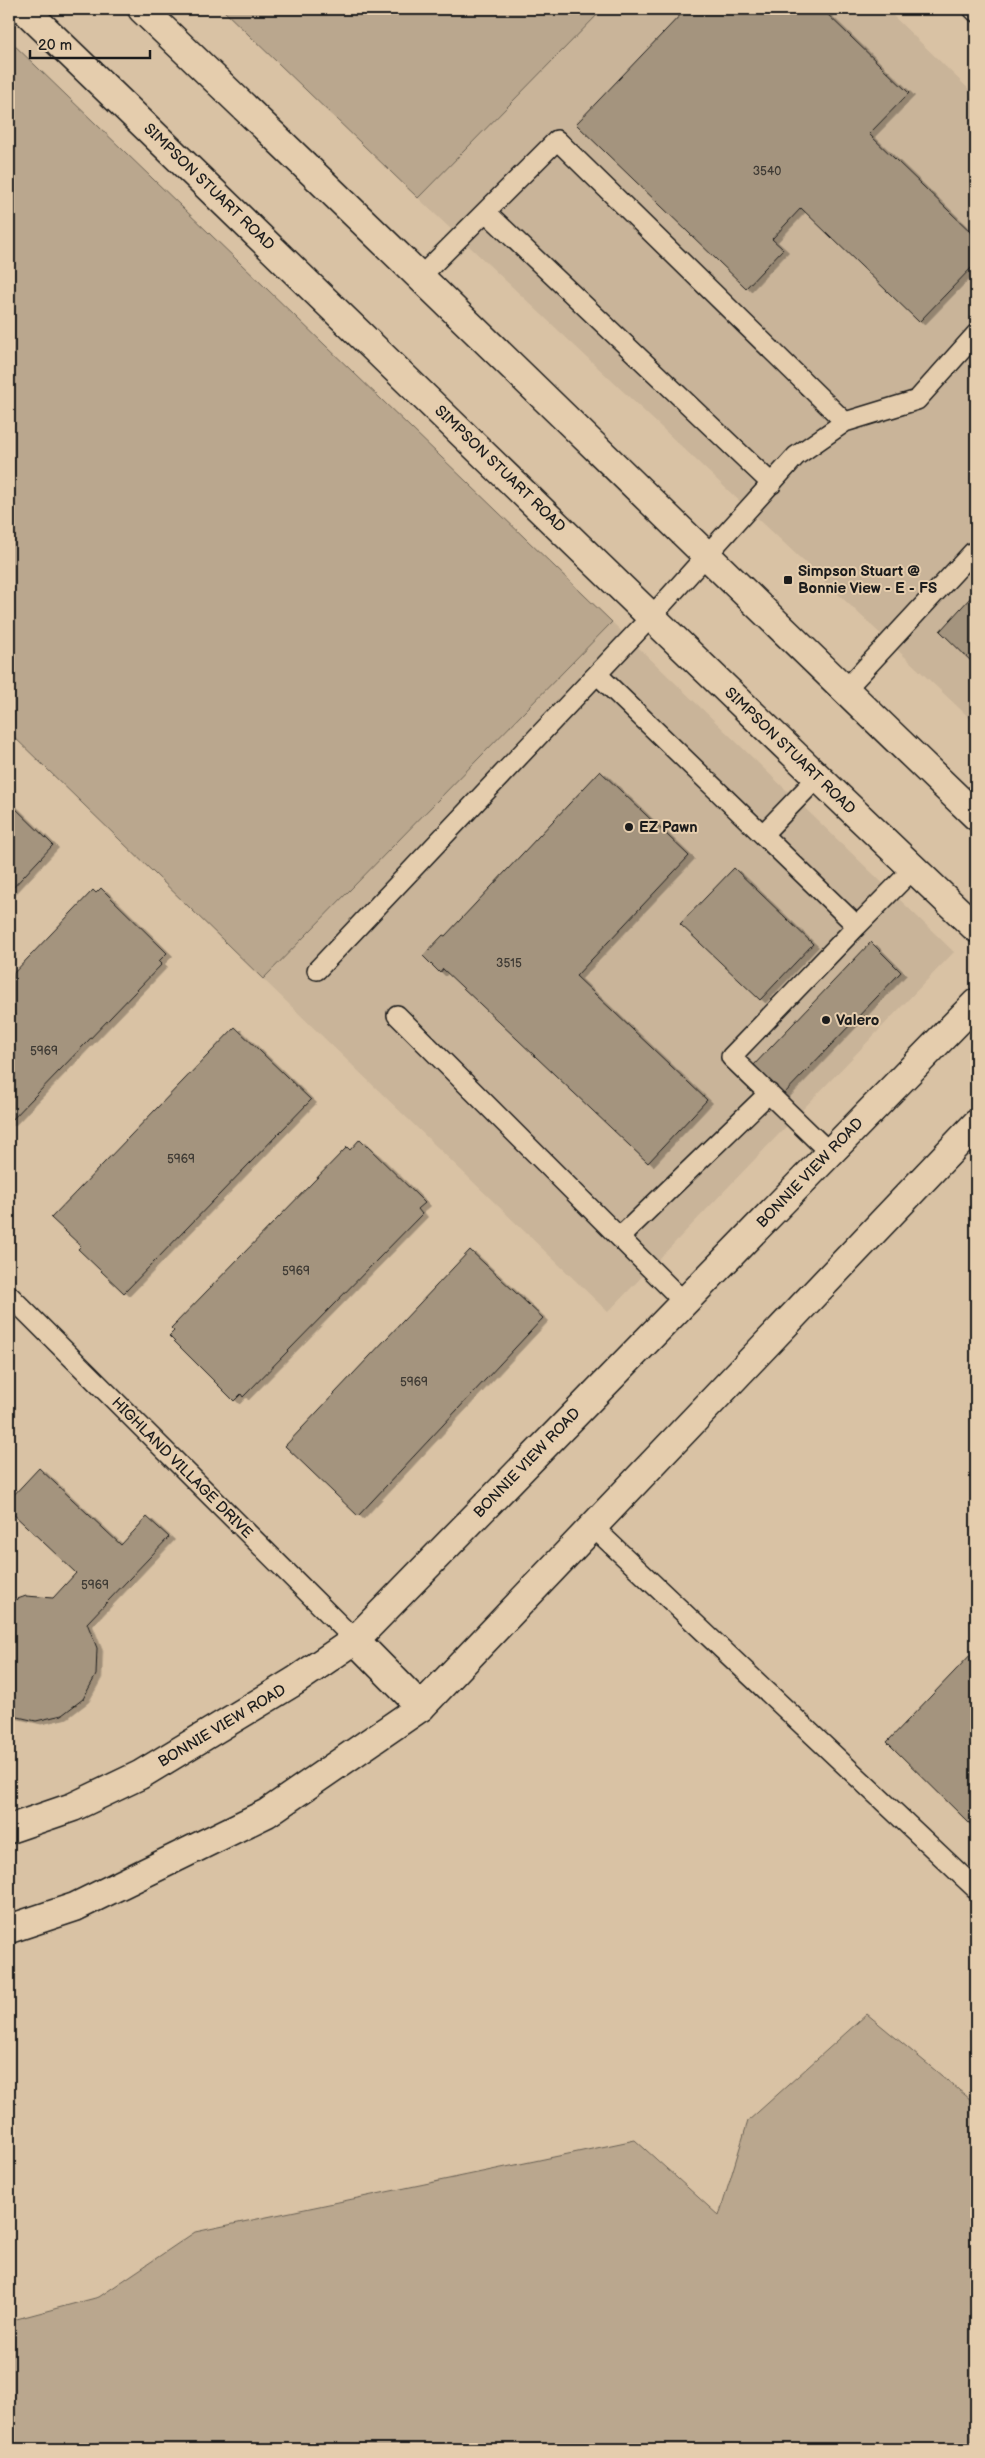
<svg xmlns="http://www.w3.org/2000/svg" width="985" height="2458" font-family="'Balsamiq Sans',sans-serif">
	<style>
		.built { fill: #c9b499 }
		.green { fill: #baa78e; stroke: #6b6255 }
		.building { fill: #a4947e; stroke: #1c1c1c; filter: url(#shadow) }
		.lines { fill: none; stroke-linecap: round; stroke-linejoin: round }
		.service-casing { stroke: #1c1c1c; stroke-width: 22 }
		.minor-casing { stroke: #1c1c1c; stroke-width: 31 }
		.secondary-casing { stroke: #1c1c1c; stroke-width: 31 }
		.service { stroke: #e5cdad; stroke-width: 19 }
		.minor { stroke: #e5cdad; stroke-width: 28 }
		.secondary { stroke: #e5cdad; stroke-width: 28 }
		.poi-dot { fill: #1c1c1c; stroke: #e5cdad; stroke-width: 2 }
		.labels { text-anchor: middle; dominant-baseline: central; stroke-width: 4; stroke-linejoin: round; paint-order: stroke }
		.number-label { font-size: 12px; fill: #3e3a34 }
		.street-label { font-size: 15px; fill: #1c1c1c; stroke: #e5cdad }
		.poi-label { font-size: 15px; font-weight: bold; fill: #1c1c1c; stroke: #e5cdad; text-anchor: start }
	</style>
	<defs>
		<filter id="shadow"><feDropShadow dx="5.5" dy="3" stdDeviation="0" flood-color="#0004"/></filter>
	</defs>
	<rect width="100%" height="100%" fill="#d9c2a4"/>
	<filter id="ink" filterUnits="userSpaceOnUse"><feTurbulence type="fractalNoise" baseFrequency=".02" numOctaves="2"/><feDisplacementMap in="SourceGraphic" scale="10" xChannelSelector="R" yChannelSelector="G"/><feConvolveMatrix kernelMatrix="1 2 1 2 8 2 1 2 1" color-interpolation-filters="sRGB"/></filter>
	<g filter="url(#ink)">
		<!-- built -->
		<path class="built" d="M 603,9 L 886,9 L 976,96 L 976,724 L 418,198 Z
			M 612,622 L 954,952 L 608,1312 L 263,979 Z"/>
		<!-- green -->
		<path class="green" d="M 222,9 L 603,9 L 418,198 Z
			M 9,40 L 612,622 L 263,979 L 9,732 Z
			M 867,2014 L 976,2104 L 976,2449 L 9,2449 L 9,2321 L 99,2297 L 195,2232 L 635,2140 L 719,2216 L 748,2121 Z"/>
		<!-- building -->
		<path class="building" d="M 686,9 L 822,9 L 909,93 L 869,134 L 976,237 L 976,263 L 919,322 L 801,208 L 772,239 L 783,249 L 746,288 L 576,124 Z
			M 971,597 L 976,602 L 976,666 L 940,631 Z
			M 600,771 L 689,856 L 576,976 L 707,1100 L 648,1163 L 443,969 L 440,973 L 423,956 L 443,935 L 445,936 Z
			M 9,802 L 53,845 L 9,892 Z
			M 734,868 L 813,944 L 760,1000 L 680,924 Z
			M 101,888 L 167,953 L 159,961 L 162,964 L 9,1123 L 9,978 L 93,890 L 96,893 Z
			M 871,942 L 901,972 L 781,1097 L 751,1068 Z
			M 235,1027 L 311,1100 L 124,1293 L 78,1249 L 81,1246 L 51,1218 Z
			M 360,1139 L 425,1203 L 418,1209 L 422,1214 L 243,1397 L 241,1394 L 234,1401 L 169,1336 L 174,1331 L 171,1328 L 347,1147 L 350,1150 Z
			M 470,1250 L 543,1318 L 358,1516 L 285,1446 Z
			M 39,1468 L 121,1545 L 147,1517 L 169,1537 L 87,1623 L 97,1648 L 96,1675 L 83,1699 L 62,1715 L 36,1721 L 9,1715 L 9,1602 L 26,1596 L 53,1598 L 76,1573 L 9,1510 L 9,1500 Z
			M 976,1649 L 976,1820 L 971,1825 L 887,1742 Z"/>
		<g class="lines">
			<!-- service casing -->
			<g class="service-casing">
				<path id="service" d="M 973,9 L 976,12
					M 486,212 L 772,484
					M 845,422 L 917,400 L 976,334
					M 597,674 L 857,926 L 731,1057 L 830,1153
					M 845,690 L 973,552 L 976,555
					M 763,834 L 818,777
					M 857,926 L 914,868
					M 317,970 L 650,618 L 796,456 L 845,422 L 557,140 L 421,276
					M 397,1015 L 684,1302
					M 620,1237 L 769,1093
					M 9,1295 L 355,1640
					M 593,1527 L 976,1889"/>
			</g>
			<!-- minor casing -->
			<g class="minor-casing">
				<path id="minor" d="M 355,1640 L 421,1707"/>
			</g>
			<!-- secondary casing -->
			<g class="secondary-casing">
				<path id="secondary" d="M 24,9 C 342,315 656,625 976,928
					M 142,9 C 422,276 697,548 976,816
					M 9,1829 L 73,1807 L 140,1775 L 295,1681 L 355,1640 L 976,1003
					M 9,1929 L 75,1907 L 267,1813 L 421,1707 L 976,1124"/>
			</g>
			<!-- service -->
			<use href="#service" class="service"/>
			<!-- minor -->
			<use href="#minor" class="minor"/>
			<!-- secondary -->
			<use href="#secondary" class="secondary"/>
		</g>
	</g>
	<!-- markers -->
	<g class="poi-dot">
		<rect x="783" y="575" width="10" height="10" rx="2.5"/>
		<circle cx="629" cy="827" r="5"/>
		<circle cx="826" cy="1020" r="5"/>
	</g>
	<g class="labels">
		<!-- number labels -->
		<g class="number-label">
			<text x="767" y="171">3540</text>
			<text x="509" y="963">3515</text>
			<text x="44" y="1051">5969</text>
			<text x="181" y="1159">5969</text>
			<text x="296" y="1271">5969</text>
			<text x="414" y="1382">5969</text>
			<text x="95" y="1585">5969</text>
		</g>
		<!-- street labels -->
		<g class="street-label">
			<text transform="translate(209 187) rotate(44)">SIMPSON STUART ROAD</text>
			<text transform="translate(500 469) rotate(44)">SIMPSON STUART ROAD</text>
			<text transform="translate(790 751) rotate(44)">SIMPSON STUART ROAD</text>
			<text transform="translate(810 1173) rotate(-46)">BONNIE VIEW ROAD</text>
			<text transform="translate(527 1463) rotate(-46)">BONNIE VIEW ROAD</text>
			<text transform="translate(182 1468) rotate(45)">HIGHLAND VILLAGE DRIVE</text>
			<text transform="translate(222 1726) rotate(-31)">BONNIE VIEW ROAD</text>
		</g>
		<!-- poi labels -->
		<g class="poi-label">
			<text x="798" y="571">Simpson Stuart @<tspan x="798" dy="17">Bonnie View - E - FS</tspan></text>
			<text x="639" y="827">EZ Pawn</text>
			<text x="836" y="1020">Valero</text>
		</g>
	</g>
	<!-- margin -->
	<rect width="985" height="2458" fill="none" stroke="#e5cdad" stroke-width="30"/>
	<rect x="15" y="15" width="955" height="2428" fill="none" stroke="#1c1c1c" stroke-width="2" filter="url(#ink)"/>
	<!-- scale -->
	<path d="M30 50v8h120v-8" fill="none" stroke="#1c1c1c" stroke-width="2.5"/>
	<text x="38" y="50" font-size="15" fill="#1c1c1c" stroke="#e5cdad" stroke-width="4" paint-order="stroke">20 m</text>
</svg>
